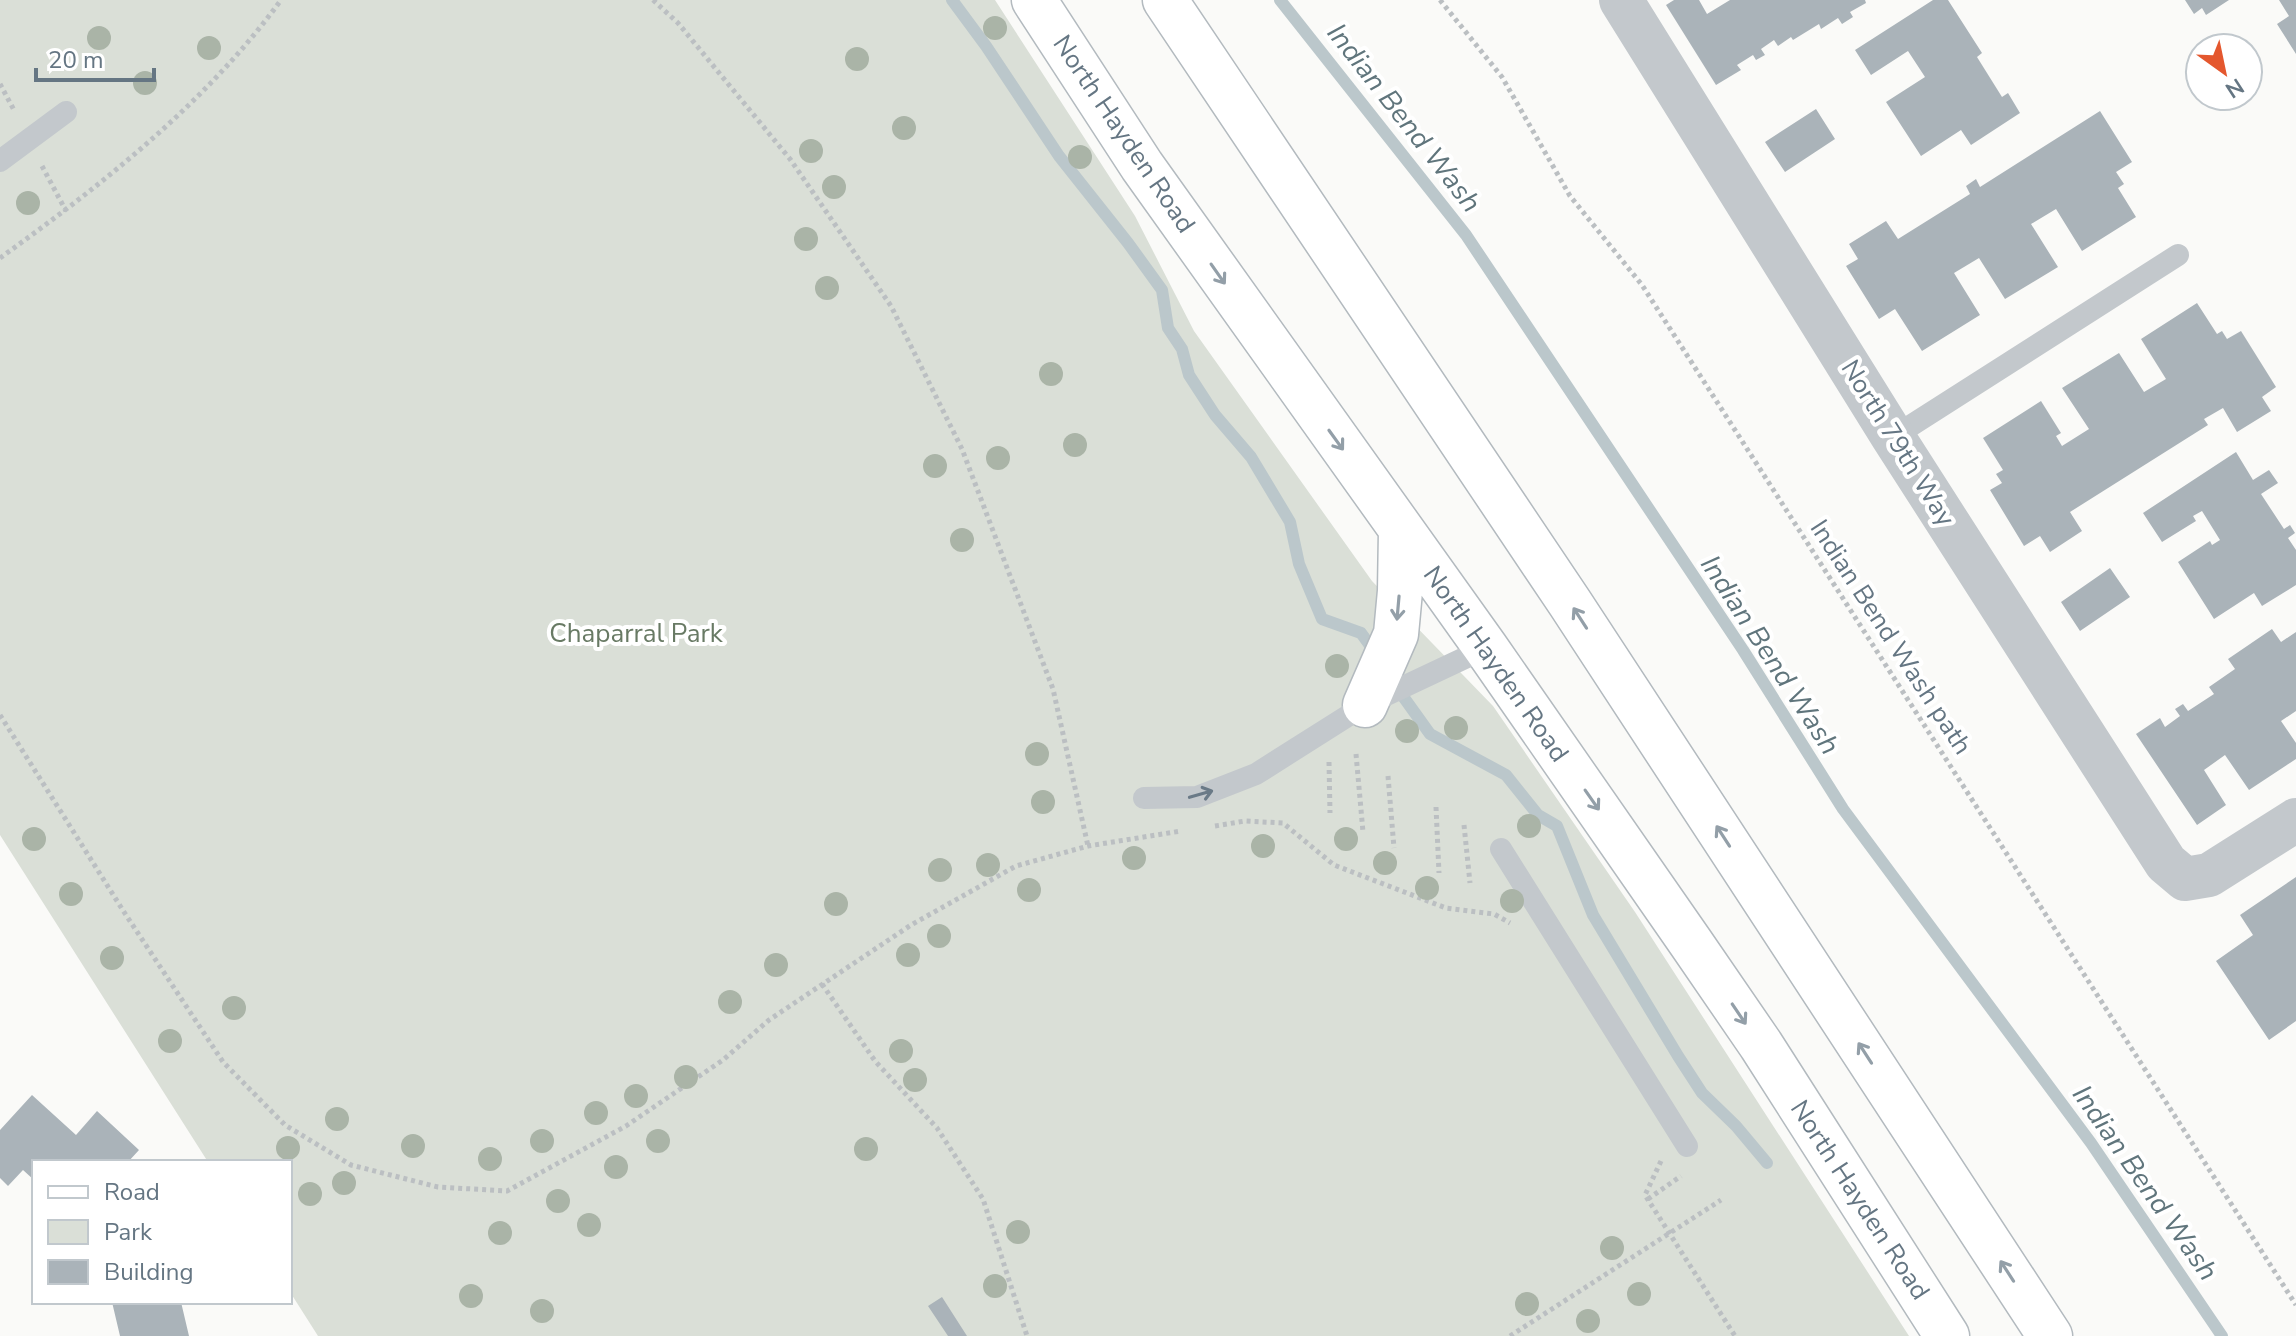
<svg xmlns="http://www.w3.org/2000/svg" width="2296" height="1336" font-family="'Nunito Sans',sans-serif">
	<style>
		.green { fill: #dadfd7 }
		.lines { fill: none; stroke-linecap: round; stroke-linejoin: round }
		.stream { stroke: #bbc7cb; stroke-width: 12 }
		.building { fill: #aab3b9 }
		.secondary-casing { stroke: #b3babf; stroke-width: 47 }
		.path { stroke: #bbbfc2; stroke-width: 5; stroke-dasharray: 4 4; stroke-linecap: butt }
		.lane { stroke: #c3c8cc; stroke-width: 22 }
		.street { stroke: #c3c8cc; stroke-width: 44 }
		.secondary { stroke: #fff; stroke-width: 44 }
		.tree { fill: #aab4a7 }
		.oneway { stroke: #939fa8 }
		.oneway2 { stroke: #6a7a87 }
		.labels { text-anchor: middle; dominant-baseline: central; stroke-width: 8; stroke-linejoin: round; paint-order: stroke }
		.street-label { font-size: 26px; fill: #657683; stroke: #fff }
		.park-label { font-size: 26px; fill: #687a64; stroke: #fff }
		.water-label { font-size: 28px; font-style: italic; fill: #60757c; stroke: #fff }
	</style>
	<rect width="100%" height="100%" fill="#fafaf8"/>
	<!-- green -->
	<path class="green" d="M 0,0 L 995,0 L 1135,216 L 1194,331 L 1372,581 L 1493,706 L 1635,912 L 1909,1336 L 318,1336 L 290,1292 L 290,1162 L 208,1162 L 0,835 Z"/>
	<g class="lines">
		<!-- stream -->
		<path class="stream" d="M 952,0 L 986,46 L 1059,156 L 1128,243 L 1162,290 L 1168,328 L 1182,349 L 1189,375 L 1215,415 L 1251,457 L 1290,522 L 1299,564 L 1322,619 L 1361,633 L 1377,655
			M 1280,0 L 1466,235 L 1743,650 L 1843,809 L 2091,1143 L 2222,1336
			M 1397,688 L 1430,734 L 1506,775 L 1538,815 L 1557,826 L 1593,915 L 1678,1056 L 1702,1093 L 1736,1126 L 1767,1163"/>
	</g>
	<!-- building -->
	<path class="building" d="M 1674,0 L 1699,0 L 1707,14 L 1730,0 L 1865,0 L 1866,3 L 1850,12 L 1853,17 L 1842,24 L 1838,18 L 1821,29 L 1819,24 L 1793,40 L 1791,37 L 1778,46 L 1774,40 L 1761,49 L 1765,55 L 1756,60 L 1753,55 L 1737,65 L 1741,70 L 1716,85 L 1666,5 Z
		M 1933,0 L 1948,0 L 1982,53 L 1977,57 L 2002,97 L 2008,93 L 2020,113 L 1971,145 L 1961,130 L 1921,156 L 1886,102 L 1925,77 L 1908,51 L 1871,75 L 1855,50 Z
		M 2185,0 L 2229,0 L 2206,15 L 2202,8 L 2194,14 Z
		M 2279,0 L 2296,0 L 2296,54 L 2277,24 L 2289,16 Z
		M 1816,109 L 1835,139 L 1785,172 L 1765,142 Z
		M 2100,111 L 2132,162 L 2116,172 L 2124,184 L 2118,188 L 2136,217 L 2082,251 L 2056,209 L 2031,224 L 2058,267 L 2005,299 L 1979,258 L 1954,273 L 1980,315 L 1922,351 L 1895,309 L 1879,319 L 1846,266 L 1858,259 L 1849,244 L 1886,221 L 1898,239 L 1970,194 L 1966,186 L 1976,179 L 1980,187 Z
		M 2197,303 L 2217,334 L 2222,331 L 2227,339 L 2241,331 L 2276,387 L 2262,397 L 2271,411 L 2237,432 L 2223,408 L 2204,419 L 2208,425 L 2070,512 L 2082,531 L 2050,552 L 2040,536 L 2024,546 L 1990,490 L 2002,483 L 1996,474 L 2003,470 L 1983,438 L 2041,401 L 2061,433 L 2056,436 L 2062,446 L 2089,429 L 2062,388 L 2119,353 L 2144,392 L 2166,379 L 2141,339 Z
		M 2236,452 L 2253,480 L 2269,470 L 2278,483 L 2261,494 L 2284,529 L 2290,525 L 2295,533 L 2288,538 L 2296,550 L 2296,585 L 2262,606 L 2254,593 L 2214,619 L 2178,562 L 2210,541 L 2212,545 L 2220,540 L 2202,511 L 2193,516 L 2196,521 L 2162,542 L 2143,513 Z
		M 2110,568 L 2130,597 L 2080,631 L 2061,602 Z
		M 2272,629 L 2281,642 L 2296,632 L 2296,711 L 2281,721 L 2296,743 L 2296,759 L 2249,790 L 2225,755 L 2204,770 L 2226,805 L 2197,825 L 2136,734 L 2160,718 L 2165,727 L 2180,716 L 2175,709 L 2183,704 L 2188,711 L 2214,694 L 2209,687 L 2235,669 L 2228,659 Z
		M 2296,877 L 2296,1021 L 2269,1040 L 2216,961 L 2253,935 L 2240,915 Z
		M 32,1095 L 76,1135 L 97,1111 L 139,1150 L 128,1162 L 34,1162 L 34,1180 L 23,1170 L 8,1186 L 0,1178 L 0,1130 Z
		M 942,1297 L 967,1336 L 948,1336 L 928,1306 Z
		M 112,1302 L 181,1302 L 189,1336 L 120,1336 Z"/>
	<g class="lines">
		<!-- secondary casing -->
		<g class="secondary-casing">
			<path id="secondary" d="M 1034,0 L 1142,166 L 1486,648 L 1691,943 L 1761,1045 L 1947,1336
				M 1165,0 L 1570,603 L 2050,1336
				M 1365,705 L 1396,634 L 1400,591 L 1401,530"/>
		</g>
		<!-- path -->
		<path class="path" d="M 653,0 L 678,23 L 790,159 L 891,306 L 962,449 L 1053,689 L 1088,846
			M 1440,0 L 1502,77 L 1570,196 L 1642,285 L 2296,1305
			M 0,84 L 15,112
			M 42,166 L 66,211
			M 0,258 C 103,184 206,103 281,0
			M 0,715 L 124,912 L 223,1062 L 285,1125 L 351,1165 L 438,1187 L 507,1191 L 626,1126 L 723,1060 L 769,1020 L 911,925 L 1016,866 L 1088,846 L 1181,831
			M 1356,754 L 1363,832
			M 1329,762 L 1330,813
			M 1388,776 L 1394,848
			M 1436,807 L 1439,873
			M 1464,825 L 1470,883
			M 1215,826 L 1245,821 L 1283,823 L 1334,865 L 1446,908 L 1494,914 L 1510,923
			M 822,984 L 875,1061 L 937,1128 L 983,1199 L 1027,1336
			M 1661,1161 L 1645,1195 L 1735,1336
			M 1648,1199 L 1681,1176
			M 1510,1336 L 1721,1200"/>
		<!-- lane -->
		<path class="lane" d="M 0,161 L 66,112
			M 1893,437 L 2178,255
			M 1144,798 L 1197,797 L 1256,774 L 1365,705 L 1486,648
			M 1501,849 L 1687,1146"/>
		<!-- street -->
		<path class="street" d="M 1621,0 L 1893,437 L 2166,863 L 2185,879 L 2209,875 L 2296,820"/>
		<!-- secondary -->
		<use href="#secondary" class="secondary"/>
	</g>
	<!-- trees -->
	<g class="tree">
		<circle cx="995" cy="28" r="12"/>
		<circle cx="99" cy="38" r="12"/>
		<circle cx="209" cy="48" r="12"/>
		<circle cx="857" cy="59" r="12"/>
		<circle cx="145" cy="83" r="12"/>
		<circle cx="904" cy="128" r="12"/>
		<circle cx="811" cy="151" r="12"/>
		<circle cx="1080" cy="157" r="12"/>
		<circle cx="834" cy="187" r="12"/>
		<circle cx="28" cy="203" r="12"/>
		<circle cx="806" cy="239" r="12"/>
		<circle cx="827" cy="288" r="12"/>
		<circle cx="1051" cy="374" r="12"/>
		<circle cx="1075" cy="445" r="12"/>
		<circle cx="998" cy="458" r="12"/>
		<circle cx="935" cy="466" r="12"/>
		<circle cx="962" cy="540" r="12"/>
		<circle cx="1337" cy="666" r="12"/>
		<circle cx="1456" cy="728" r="12"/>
		<circle cx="1407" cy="731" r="12"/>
		<circle cx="1037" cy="754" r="12"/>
		<circle cx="1043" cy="802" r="12"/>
		<circle cx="1529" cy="826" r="12"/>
		<circle cx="34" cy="839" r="12"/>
		<circle cx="1346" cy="839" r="12"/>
		<circle cx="1263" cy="846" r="12"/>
		<circle cx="1134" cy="858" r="12"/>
		<circle cx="1385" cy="863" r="12"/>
		<circle cx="988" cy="865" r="12"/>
		<circle cx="940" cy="870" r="12"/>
		<circle cx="1427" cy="888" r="12"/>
		<circle cx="1029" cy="890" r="12"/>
		<circle cx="71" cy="894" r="12"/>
		<circle cx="1512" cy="901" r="12"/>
		<circle cx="836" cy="904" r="12"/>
		<circle cx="939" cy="936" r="12"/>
		<circle cx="908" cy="955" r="12"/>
		<circle cx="112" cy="958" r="12"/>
		<circle cx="776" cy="965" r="12"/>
		<circle cx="730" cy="1002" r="12"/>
		<circle cx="234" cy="1008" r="12"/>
		<circle cx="170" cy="1041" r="12"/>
		<circle cx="901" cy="1051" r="12"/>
		<circle cx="686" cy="1077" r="12"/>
		<circle cx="915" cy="1080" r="12"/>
		<circle cx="636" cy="1096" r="12"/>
		<circle cx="596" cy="1113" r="12"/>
		<circle cx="337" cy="1119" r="12"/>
		<circle cx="542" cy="1141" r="12"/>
		<circle cx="658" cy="1141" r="12"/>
		<circle cx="413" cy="1146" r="12"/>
		<circle cx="288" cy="1148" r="12"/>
		<circle cx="866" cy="1149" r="12"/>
		<circle cx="490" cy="1159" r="12"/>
		<circle cx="616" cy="1167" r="12"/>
		<circle cx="344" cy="1183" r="12"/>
		<circle cx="310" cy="1194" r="12"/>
		<circle cx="558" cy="1201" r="12"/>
		<circle cx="589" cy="1225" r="12"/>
		<circle cx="1018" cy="1232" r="12"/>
		<circle cx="500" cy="1233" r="12"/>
		<circle cx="1612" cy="1248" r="12"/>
		<circle cx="995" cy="1286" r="12"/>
		<circle cx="1639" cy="1294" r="12"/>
		<circle cx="471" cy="1296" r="12"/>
		<circle cx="1527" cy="1304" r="12"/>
		<circle cx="542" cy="1311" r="12"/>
		<circle cx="1588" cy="1321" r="12"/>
	</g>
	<!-- one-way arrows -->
	<defs><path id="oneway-shaft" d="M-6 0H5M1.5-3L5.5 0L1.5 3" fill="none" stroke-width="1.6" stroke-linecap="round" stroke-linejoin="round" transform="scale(2)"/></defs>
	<g class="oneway">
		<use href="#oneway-shaft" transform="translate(1218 274) rotate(55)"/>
		<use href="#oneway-shaft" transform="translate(1336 440) rotate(54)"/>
		<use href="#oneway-shaft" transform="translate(1398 608) rotate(95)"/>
		<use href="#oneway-shaft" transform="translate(1580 618) rotate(-123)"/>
		<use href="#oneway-shaft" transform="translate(1592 800) rotate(55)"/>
		<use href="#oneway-shaft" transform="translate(1723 836) rotate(-123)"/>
		<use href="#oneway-shaft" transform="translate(1739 1014) rotate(56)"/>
		<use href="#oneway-shaft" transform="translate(1865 1053) rotate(-123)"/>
		<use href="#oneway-shaft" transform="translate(2007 1271) rotate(-123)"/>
	</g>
	<use class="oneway2" href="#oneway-shaft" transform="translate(1201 794) rotate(-16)"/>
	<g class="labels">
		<!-- street labels -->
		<g class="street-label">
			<text transform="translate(1124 134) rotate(56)">North Hayden Road</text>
			<text transform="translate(1898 443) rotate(58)">North 79th Way</text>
			<text transform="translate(1891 637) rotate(57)">Indian Bend Wash path</text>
			<text transform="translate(1496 664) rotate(55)">North Hayden Road</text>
			<text transform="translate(1860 1200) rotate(57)">North Hayden Road</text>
		</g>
		<!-- park labels -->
		<g class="park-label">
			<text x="636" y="633">Chaparral Park</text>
		</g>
		<!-- water labels -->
		<g class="water-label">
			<text transform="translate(1404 118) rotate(52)">Indian Bend Wash</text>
			<text transform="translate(1770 655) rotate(57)">Indian Bend Wash</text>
			<text transform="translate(2145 1183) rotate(55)">Indian Bend Wash</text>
		</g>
	</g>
	<!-- legend -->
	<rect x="32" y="1160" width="260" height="144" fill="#ffffff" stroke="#c1c8cd" stroke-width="2"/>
	<rect x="48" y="1186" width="40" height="12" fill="#ffffff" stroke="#c1c8cd" stroke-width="2"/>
	<text x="104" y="1200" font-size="24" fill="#657683">Road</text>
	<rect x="48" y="1220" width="40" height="24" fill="#dadfd7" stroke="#c1c8cd" stroke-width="2"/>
	<text x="104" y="1240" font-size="24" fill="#657683">Park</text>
	<rect x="48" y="1260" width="40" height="24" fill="#aab3b9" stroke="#c1c8cd" stroke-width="2"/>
	<text x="104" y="1280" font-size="24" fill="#657683">Building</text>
	<!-- north arrow -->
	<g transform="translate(2224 72) rotate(147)"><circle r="38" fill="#ffffff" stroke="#c1c8cd" stroke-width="2"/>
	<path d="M0-6L14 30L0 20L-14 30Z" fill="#e4572e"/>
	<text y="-12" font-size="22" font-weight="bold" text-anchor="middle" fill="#657683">N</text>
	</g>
	<!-- scale -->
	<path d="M36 68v12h118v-12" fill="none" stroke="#657683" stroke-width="4"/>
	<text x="48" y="68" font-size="24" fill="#657683" stroke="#ffffff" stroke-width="6" paint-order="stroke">20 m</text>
</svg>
